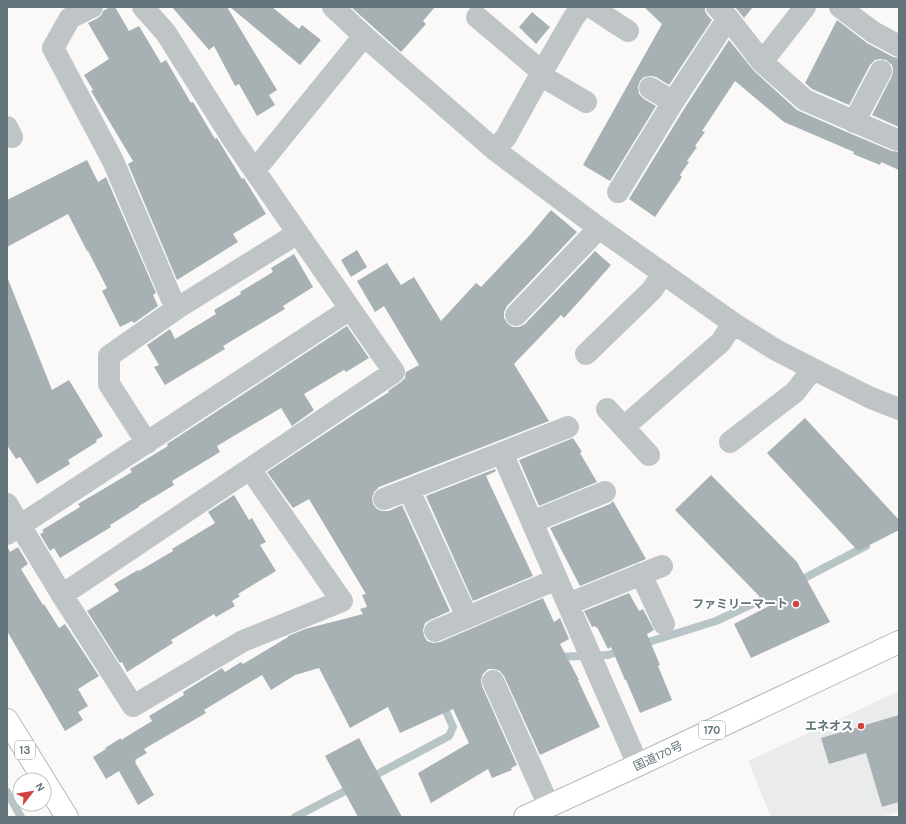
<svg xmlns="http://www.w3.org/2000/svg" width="906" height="824" font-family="Karla,'Noto Sans JP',sans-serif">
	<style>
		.built { fill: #eaebeb }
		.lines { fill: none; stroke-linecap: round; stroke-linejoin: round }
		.stream { stroke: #b7c5c6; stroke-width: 8 }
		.building { fill: #a7b1b4 }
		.primary-casing { stroke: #b3b9bc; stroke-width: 24 }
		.trunk-casing { stroke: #b3b9bb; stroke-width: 24 }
		.minor { stroke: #bfc5c7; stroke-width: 22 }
		.primary { stroke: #fff; stroke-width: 22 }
		.trunk { stroke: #fff; stroke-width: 22 }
		.poi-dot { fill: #d2433f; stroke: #fff; stroke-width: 1.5 }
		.labels { text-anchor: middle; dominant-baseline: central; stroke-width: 4; stroke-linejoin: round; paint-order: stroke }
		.shield { fill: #fff; stroke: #929ea2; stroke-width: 1 }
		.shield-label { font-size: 11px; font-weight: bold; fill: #63747a }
		.poi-label { font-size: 12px; font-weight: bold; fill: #63747a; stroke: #fff; text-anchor: end }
		.street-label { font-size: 12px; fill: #63747a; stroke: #fff }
	</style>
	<rect width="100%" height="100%" fill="#faf9f8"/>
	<!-- built -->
	<path class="built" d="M 899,691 L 899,812 L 879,817 L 771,817 L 748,761 Z"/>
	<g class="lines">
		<!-- stream -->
		<path class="stream" d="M 797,582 L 866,546
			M 639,645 L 716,621 L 772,595
			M 557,657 L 608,655 L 623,650
			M 370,778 L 449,736 L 453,727 L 442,702
			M 7,792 L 21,817
			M 295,817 L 353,787"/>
	</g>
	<!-- building -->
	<path class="building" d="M 110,7 L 115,7 L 129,31 L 139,26 L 161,63 L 166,60 L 191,103 L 193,102 L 215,139 L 217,138 L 242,179 L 244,178 L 266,214 L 233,234 L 238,242 L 177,280 L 128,164 L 133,161 L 91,91 L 93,90 L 84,75 L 109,59 L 88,23 L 98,18 L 102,14 L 103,11 Z
		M 172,7 L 227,7 L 277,90 L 269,95 L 275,105 L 257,116 L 239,84 L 235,86 L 214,46 L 209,50 Z
		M 230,7 L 272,7 L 299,29 L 302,25 L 321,40 L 300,65 Z
		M 351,7 L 435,7 L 423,21 L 426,24 L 401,52 Z
		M 644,7 L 705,7 L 705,11 L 708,16 L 712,20 L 669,85 L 656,77 L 651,76 L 644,77 L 640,81 L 638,87 L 639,94 L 644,99 L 656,106 L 610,181 L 583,165 L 662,24 Z
		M 735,7 L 753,7 L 744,18 Z
		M 532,12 L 550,27 L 536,44 L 519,27 Z
		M 837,20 L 867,43 L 893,57 L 899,58 L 899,127 L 872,115 L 892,76 L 893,70 L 892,65 L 886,60 L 880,59 L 875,60 L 870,65 L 849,105 L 812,89 L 805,83 Z
		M 729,40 L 754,71 L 797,110 L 849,133 L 892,151 L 899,152 L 899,170 L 881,162 L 880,165 L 853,154 L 854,152 L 784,122 L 735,81 L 702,131 L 705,132 L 695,146 L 697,147 L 687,161 L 689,162 L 680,175 L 682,177 L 655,217 L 629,199 L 684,109 Z
		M 87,160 L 98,182 L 106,177 L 156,293 L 153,295 L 158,306 L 134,323 L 132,321 L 120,327 L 102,291 L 107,288 L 88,251 L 87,251 L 68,214 L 7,247 L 7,200 Z
		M 551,210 L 577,232 L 507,306 L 504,312 L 504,318 L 508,324 L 513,327 L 519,327 L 525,324 L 595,251 L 611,265 L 583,297 L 564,318 L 561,315 L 514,364 L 549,421 L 379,487 L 374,492 L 372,498 L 373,504 L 377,509 L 382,511 L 389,511 L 402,505 L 450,611 L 430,620 L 425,623 L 423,630 L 424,636 L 427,641 L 433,643 L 440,642 L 543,598 L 554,622 L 560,618 L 569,639 L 560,644 L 579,680 L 578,680 L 600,727 L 540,755 L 504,676 L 500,671 L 494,669 L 488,669 L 483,674 L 481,680 L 482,686 L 517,765 L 511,768 L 512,770 L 492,778 L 488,769 L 431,803 L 418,773 L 469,743 L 453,709 L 400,733 L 388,707 L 350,728 L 319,668 L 295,675 L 271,690 L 262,675 L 204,710 L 206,713 L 144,749 L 147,753 L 135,760 L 136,761 L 135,762 L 154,795 L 138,805 L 119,771 L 106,779 L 93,757 L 106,749 L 105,748 L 121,738 L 121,740 L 152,721 L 149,716 L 184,695 L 183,692 L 222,668 L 225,672 L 241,662 L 243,664 L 288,637 L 288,636 L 305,629 L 363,614 L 360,609 L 367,607 L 362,595 L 366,594 L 309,499 L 293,508 L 267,472 L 359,411 L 389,392 L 388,391 L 401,382 L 405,378 L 406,372 L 419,365 L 384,306 L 375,312 L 357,281 L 387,263 L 401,285 L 414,277 L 441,321 L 476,283 L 481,287 L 529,236 Z
		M 357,250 L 367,267 L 351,277 L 341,260 Z
		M 294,254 L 313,287 L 283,306 L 285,309 L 223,346 L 225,349 L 165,385 L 154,367 L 159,365 L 147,345 L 170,329 L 175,339 L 216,314 L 214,310 L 241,294 L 240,292 L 273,272 L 271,268 Z
		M 7,279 L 8,279 L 52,390 L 69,380 L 103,436 L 96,440 L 97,442 L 68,460 L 70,464 L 37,484 L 20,457 L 16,459 L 7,445 Z
		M 347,326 L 369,358 L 346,372 L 344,370 L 304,394 L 314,410 L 292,426 L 281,408 L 217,446 L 220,452 L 172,481 L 174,485 L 139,506 L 139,507 L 110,525 L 111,527 L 60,558 L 54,548 L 50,551 L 40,534 L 44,532 L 42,530 L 80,507 L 78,504 L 132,472 L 130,469 L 168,446 L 167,444 Z
		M 805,418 L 899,520 L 899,530 L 858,551 L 767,453 Z
		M 573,438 L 582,452 L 580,453 L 597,482 L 539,506 L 519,460 Z
		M 495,469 L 496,471 L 486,476 L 533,576 L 473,601 L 426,496 Z
		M 711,475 L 797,562 L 830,622 L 751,658 L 734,624 L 769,606 L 675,510 Z
		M 234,495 L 249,520 L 252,518 L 266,542 L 260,545 L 276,571 L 238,594 L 240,596 L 232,601 L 235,606 L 216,617 L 214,614 L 171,640 L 173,643 L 127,672 L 122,662 L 120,663 L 87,611 L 119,591 L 114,584 L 138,570 L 139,571 L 173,551 L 172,549 L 215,523 L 208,512 Z
		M 613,501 L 646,559 L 580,586 L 550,528 L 610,504 Z
		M 7,546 L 10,552 L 18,547 L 28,564 L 21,569 L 43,605 L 44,604 L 59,628 L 65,624 L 99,676 L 78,689 L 88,706 L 78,712 L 83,720 L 65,731 L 7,631 Z
		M 629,593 L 639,611 L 643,609 L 654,630 L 647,634 L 660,665 L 658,666 L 672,700 L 640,713 L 626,680 L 625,680 L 611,647 L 608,649 L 597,627 L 596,628 L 595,626 L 592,627 L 584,611 Z
		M 899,715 L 899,802 L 882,807 L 866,753 L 829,764 L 821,738 Z
		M 359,738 L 390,795 L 402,817 L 358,817 L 325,756 Z"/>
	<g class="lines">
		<!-- primary casing -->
		<g class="primary-casing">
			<path id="primary" d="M 7,720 L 44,780
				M 44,780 L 67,817"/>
		</g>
		<!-- trunk casing -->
		<g class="trunk-casing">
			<path id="trunk" d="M 525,817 L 638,765 L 899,642"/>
		</g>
		<!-- minor -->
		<path class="minor" d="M 92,7 L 70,18 L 53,48 L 113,161 L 176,309
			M 333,7 L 364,36 L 495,150 L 599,228 L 733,323 L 776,350 L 813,369 L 871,398 L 899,409
			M 591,7 L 628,31
			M 717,7 L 728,18 L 762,62 L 805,100 L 897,140
			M 840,7 L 873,32 L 899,46
			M 477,17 L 542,72
			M 762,62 L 805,7
			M 540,75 L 586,102
			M 650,88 L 673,102
			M 854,122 L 881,71
			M 7,127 L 12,137
			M 495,150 L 506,137 L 542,72 L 574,17 L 582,7
			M 255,170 L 364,36
			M 618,192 L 673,102 L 728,18
			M 516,315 L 599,228
			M 586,354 L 652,290 L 663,273
			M 607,409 L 649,455
			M 624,427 L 721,342 L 733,323
			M 730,442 L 795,392 L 813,369
			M 147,443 L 109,384 L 109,356 L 176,309 L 298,233
			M 502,453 L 638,765
			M 409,490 L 467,617
			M 384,499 L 568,427
			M 7,504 L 62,595 L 133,706 L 243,641 L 342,601 L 250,469
			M 532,522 L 605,492
			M 7,534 L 350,309
			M 641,574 L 664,624
			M 62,595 L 394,372 L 232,138 L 166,33 L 143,7
			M 568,604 L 662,566
			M 435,631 L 557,579
			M 493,681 L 549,806"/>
		<!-- primary -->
		<use href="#primary" class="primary"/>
		<!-- trunk -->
		<use href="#trunk" class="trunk"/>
	</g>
	<!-- markers -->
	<g class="poi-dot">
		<circle cx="796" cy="604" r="4"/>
		<circle cx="861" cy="726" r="4"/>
	</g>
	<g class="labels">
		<!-- shield labels -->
		<g class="shield">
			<rect x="699" y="721" width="26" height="18" rx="3"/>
			<rect x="15" y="741" width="20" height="18" rx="3"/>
		</g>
		<g class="shield-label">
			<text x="712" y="730">170</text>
			<text x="25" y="750">13</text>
		</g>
		<!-- poi labels -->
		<g class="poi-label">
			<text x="788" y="604">ファミリーマート</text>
			<text x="853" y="726">エネオス</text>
		</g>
		<!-- street labels -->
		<g class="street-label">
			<text transform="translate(658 756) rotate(-25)">国道170号</text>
		</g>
	</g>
	<!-- border -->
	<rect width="906" height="824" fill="none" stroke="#63747a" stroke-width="16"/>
	<!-- north arrow -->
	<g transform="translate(32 792) rotate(59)"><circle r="19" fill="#ffffff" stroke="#c1c7ca"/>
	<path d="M0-3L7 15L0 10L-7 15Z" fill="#d2433f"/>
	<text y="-6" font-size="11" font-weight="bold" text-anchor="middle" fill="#63747a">N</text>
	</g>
</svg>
